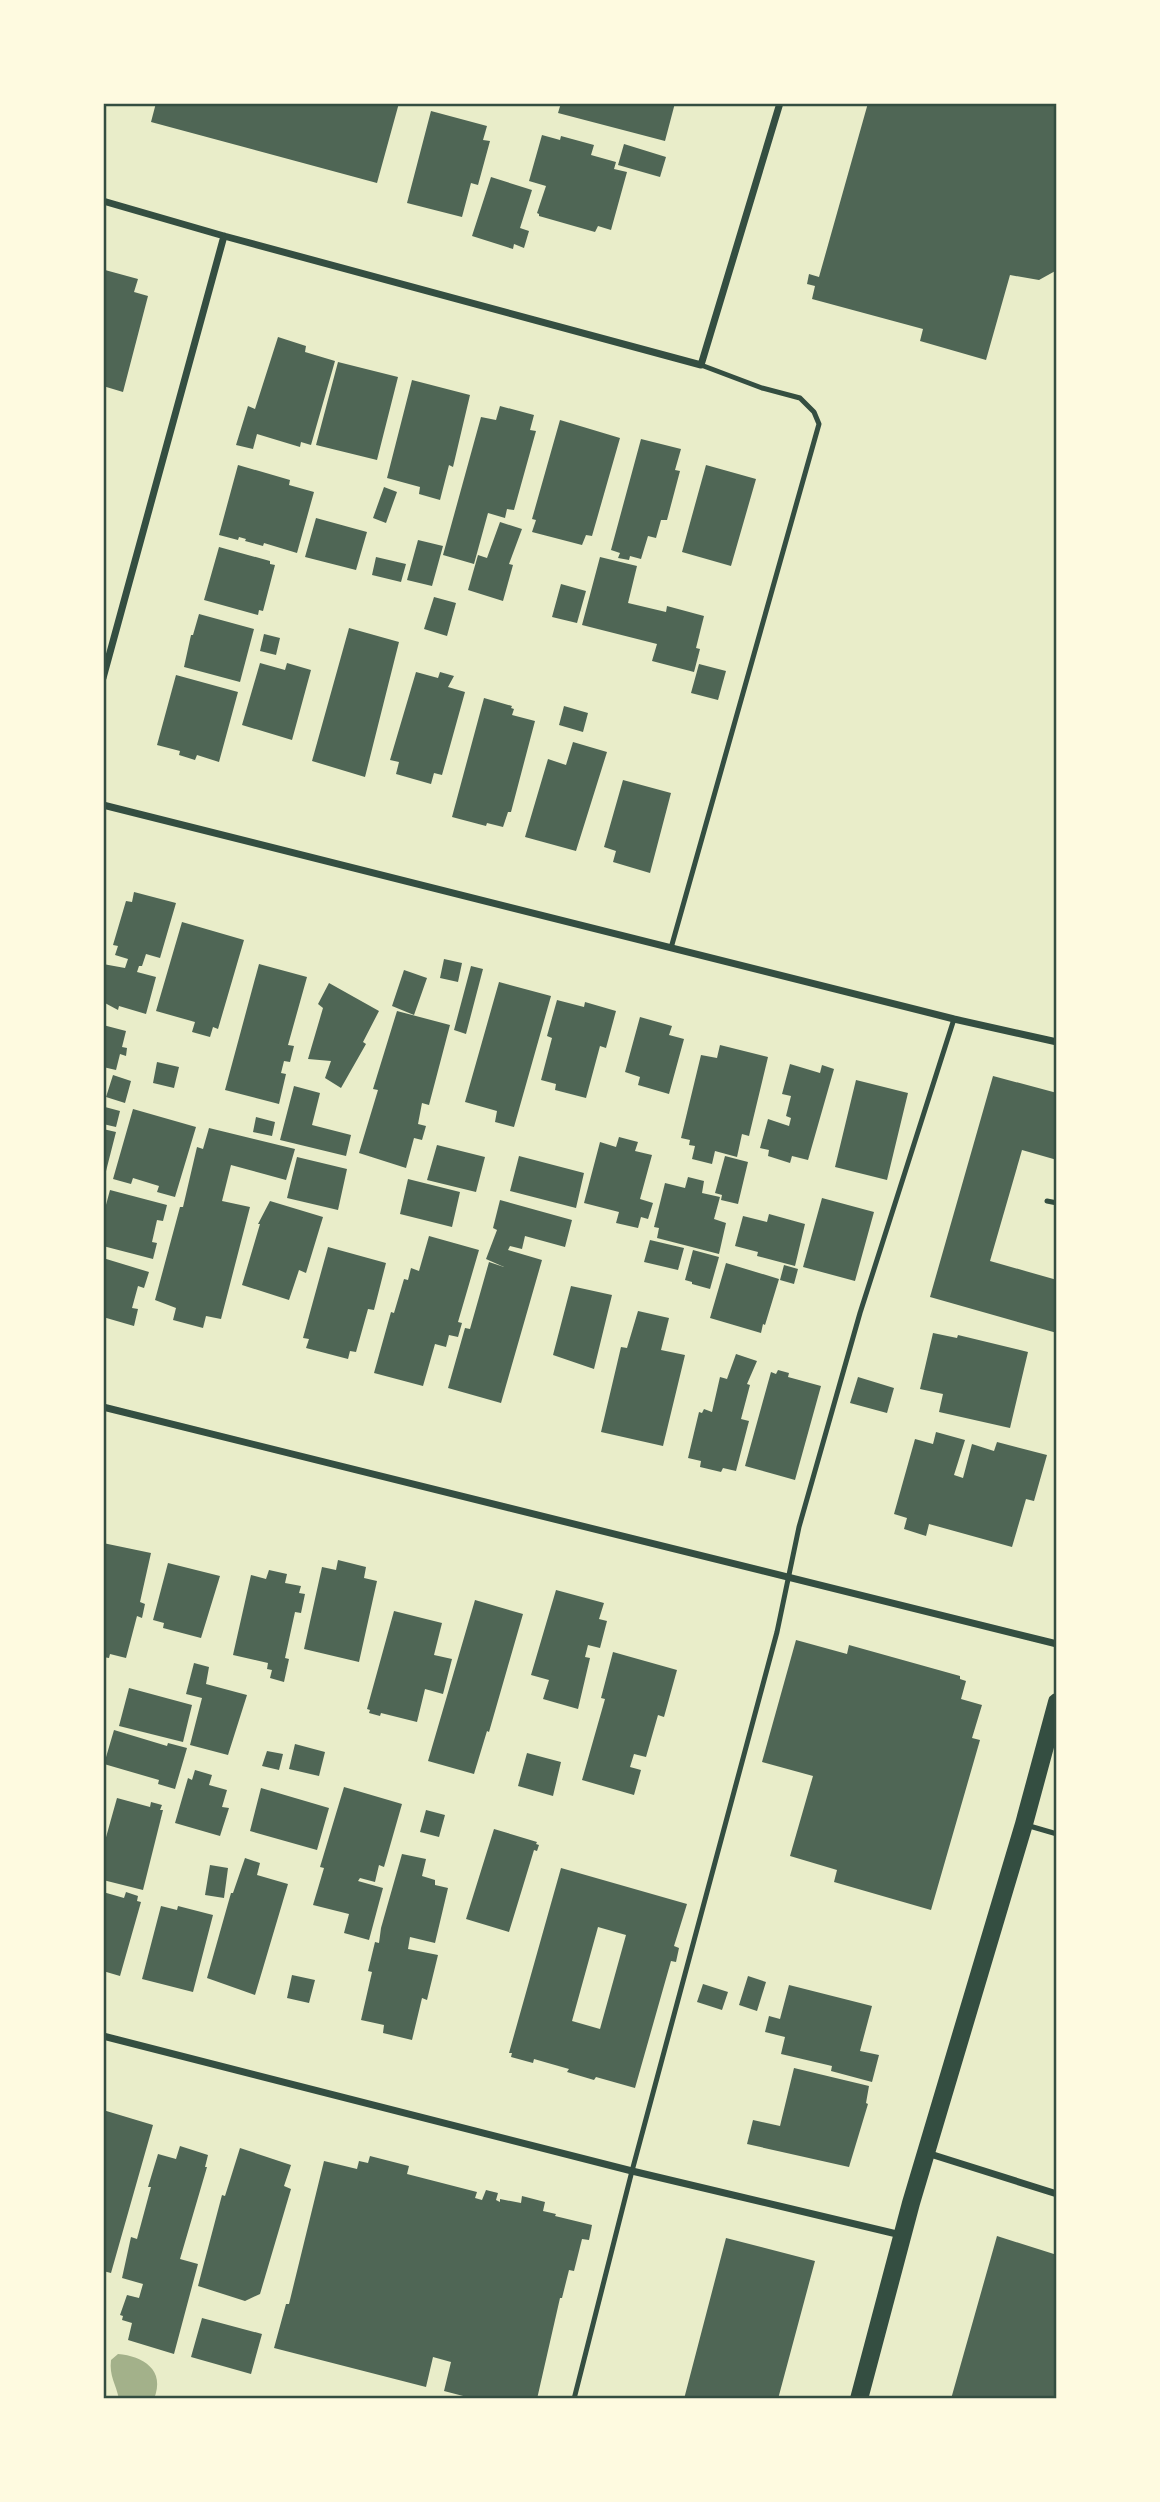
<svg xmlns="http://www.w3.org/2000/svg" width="1160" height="2502" font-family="Inter,sans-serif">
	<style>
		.water { fill: #a3b18a }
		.building { fill: #4f6655; fill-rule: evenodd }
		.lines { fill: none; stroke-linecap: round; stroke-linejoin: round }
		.service { stroke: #344e41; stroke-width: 5 }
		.minor { stroke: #344e41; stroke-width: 7 }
		.primary { stroke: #344e41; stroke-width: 18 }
		.neatline { fill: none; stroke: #344e41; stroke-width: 2.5 }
	</style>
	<rect width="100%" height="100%" fill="#e9edc9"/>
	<!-- water -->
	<path class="water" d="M 118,2354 C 143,2356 166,2370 154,2399 L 119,2399 C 116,2384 109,2376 111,2360 Z"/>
	<!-- building -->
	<path class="building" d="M 156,103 L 312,103 L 322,106 L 323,103 L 399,103 L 377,183 L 151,122 Z
		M 561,103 L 675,103 L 665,141 L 558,113 Z
		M 868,103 L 1057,103 L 1057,270 L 1039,280 L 1010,275 L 986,360 L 920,341 L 923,329 L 812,299 L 815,286 L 807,284 L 809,274 L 819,277 Z
		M 431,111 L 487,126 L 483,140 L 490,141 L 478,185 L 471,183 L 462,217 L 407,203 Z
		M 542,135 L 560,140 L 561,136 L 594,145 L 591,155 L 616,162 L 614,169 L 627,172 L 611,230 L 598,226 L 595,232 L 539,216 L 539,214 L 537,213 L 546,186 L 529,181 Z
		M 624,144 L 666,157 L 660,177 L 618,165 Z
		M 491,177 L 532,190 L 520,228 L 529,231 L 524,248 L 514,244 L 513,249 L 472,236 Z
		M 105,270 L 138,279 L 134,292 L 148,296 L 123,392 L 103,386 Z
		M 278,337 L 306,346 L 305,352 L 335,361 L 311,445 L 301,442 L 300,447 L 257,434 L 253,449 L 236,445 L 248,406 L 255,409 Z
		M 338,362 L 398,377 L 377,460 L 316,445 Z
		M 412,380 L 470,395 L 453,467 L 449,465 L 440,500 L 419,494 L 420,487 L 387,478 Z
		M 500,406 L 534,415 L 530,430 L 536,431 L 514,510 L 507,509 L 505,518 L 488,513 L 474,564 L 443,555 L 481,417 L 496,420 Z
		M 560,420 L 620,438 L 592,536 L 586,535 L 582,545 L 532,532 L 536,520 L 532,519 Z
		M 641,439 L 681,449 L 675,470 L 680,471 L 667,520 L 661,520 L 656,538 L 648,536 L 641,559 L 630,556 L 629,560 L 618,558 L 620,553 L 611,550 Z
		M 238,465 L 290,480 L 289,485 L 314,492 L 297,553 L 264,543 L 263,546 L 245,541 L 246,539 L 239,537 L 238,540 L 219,535 Z
		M 706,465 L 756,479 L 731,566 L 682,552 Z
		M 384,487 L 397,492 L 386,523 L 373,518 Z
		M 316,518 L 367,532 L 356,570 L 305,557 Z
		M 500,522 L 522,529 L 509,564 L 513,565 L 503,601 L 468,590 L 478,555 L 487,558 Z
		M 418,540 L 443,546 L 432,586 L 407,580 Z
		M 219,547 L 270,561 L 270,564 L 275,565 L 263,611 L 259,610 L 258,615 L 204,600 Z
		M 376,557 L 406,564 L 401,582 L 372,575 Z
		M 600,557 L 637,566 L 628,603 L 666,612 L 667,606 L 704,616 L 696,648 L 700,649 L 694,672 L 652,661 L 657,644 L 582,625 Z
		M 561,584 L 586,591 L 577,623 L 552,617 Z
		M 434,597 L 456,603 L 447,636 L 424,629 Z
		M 199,614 L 254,629 L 240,682 L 184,667 L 191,635 L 193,635 Z
		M 349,628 L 399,642 L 365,777 L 312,761 Z
		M 264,634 L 280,638 L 276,655 L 260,651 Z
		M 260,663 L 285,670 L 287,663 L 311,670 L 292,740 L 242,725 Z
		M 699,664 L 726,671 L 718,700 L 691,693 Z
		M 416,672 L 438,678 L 440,672 L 454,676 L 448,687 L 465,692 L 442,775 L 434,773 L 431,784 L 396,774 L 399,762 L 390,760 Z
		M 176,675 L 238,692 L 219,762 L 197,755 L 195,760 L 179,755 L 180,751 L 157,745 Z
		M 484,698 L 512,706 L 511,708 L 514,709 L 512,715 L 535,721 L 511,812 L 508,812 L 503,827 L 487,823 L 486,826 L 452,817 Z
		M 564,706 L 588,713 L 583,732 L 559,725 Z
		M 573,742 L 607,752 L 576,851 L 525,837 L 548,759 L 566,765 Z
		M 623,780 L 671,793 L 650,873 L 613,862 L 616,851 L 604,847 Z
		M 134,892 L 176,903 L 160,958 L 146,954 L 142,966 L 139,966 L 137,972 L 156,977 L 146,1014 L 119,1006 L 118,1010 L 103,1002 L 103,964 L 125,968 L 128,959 L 115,955 L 118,946 L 113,945 L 126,901 L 132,902 Z
		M 182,922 L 244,940 L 218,1029 L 213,1027 L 210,1037 L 192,1032 L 195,1022 L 156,1011 Z
		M 444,959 L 462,963 L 458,982 L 440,978 Z
		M 259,964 L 307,977 L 288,1045 L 294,1046 L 290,1062 L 284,1061 L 281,1073 L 286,1074 L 279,1104 L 225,1090 Z
		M 471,966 L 483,969 L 466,1034 L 454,1030 Z
		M 404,970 L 427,978 L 414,1015 L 392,1006 Z
		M 499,982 L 551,996 L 514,1127 L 495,1122 L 497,1111 L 465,1102 Z
		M 329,983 L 379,1011 L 363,1042 L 366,1044 L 341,1088 L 325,1078 L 331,1061 L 308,1059 L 323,1008 L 318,1004 Z
		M 557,1000 L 584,1007 L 585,1002 L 616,1011 L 606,1048 L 600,1046 L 586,1098 L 555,1090 L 556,1084 L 541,1080 L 552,1038 L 547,1036 Z
		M 397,1011 L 450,1025 L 429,1105 L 422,1103 L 418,1124 L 426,1126 L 422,1140 L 414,1138 L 406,1168 L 359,1153 L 378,1090 L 373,1089 Z
		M 640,1017 L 672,1026 L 669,1035 L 684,1039 L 669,1094 L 638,1085 L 640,1077 L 625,1072 Z
		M 103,1025 L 126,1031 L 122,1047 L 127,1048 L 126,1056 L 120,1054 L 116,1070 L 103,1067 Z
		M 720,1045 L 768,1057 L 749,1136 L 742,1134 L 737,1157 L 715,1151 L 712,1164 L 692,1159 L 695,1146 L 689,1145 L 690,1140 L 681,1138 L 701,1055 L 717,1058 Z
		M 157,1062 L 179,1067 L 174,1088 L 153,1083 Z
		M 790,1064 L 820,1073 L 822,1065 L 834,1069 L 808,1160 L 792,1156 L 790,1163 L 768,1156 L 769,1150 L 760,1148 L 768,1119 L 789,1126 L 791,1118 L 786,1116 L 791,1096 L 782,1094 Z
		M 113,1075 L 131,1081 L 125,1103 L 106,1097 Z
		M 993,1076 L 1057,1093 L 1057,1160 L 1022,1150 L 990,1261 L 1057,1280 L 1057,1333 L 930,1297 Z
		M 856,1080 L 908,1093 L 887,1180 L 835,1167 Z
		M 294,1086 L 320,1093 L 312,1125 L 351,1135 L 346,1156 L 280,1140 Z
		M 105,1107 L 120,1111 L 116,1127 L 103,1124 Z
		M 133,1109 L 196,1127 L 175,1197 L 157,1192 L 159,1186 L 133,1178 L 131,1184 L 113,1179 Z
		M 256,1117 L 275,1122 L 272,1136 L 253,1132 Z
		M 209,1128 L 295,1149 L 286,1180 L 231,1165 L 222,1201 L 250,1207 L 221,1319 L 206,1316 L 203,1328 L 173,1320 L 176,1308 L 155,1300 L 180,1207 L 183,1207 L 197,1147 L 203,1149 Z
		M 103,1129 L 116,1132 L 104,1179 L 103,1179 Z
		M 619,1137 L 638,1142 L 635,1151 L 652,1155 L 640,1199 L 653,1203 L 648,1219 L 641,1217 L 638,1228 L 616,1223 L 619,1212 L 584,1203 L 600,1142 L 616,1147 Z
		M 437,1145 L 485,1157 L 476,1192 L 427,1180 Z
		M 519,1156 L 584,1173 L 576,1208 L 510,1191 Z
		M 725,1156 L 748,1162 L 738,1204 L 721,1200 L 722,1195 L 715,1193 Z
		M 297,1157 L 347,1169 L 338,1210 L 287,1198 Z
		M 688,1177 L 704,1181 L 702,1193 L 720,1197 L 714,1219 L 726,1223 L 719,1254 L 657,1238 L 659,1228 L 654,1227 L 665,1183 L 685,1188 Z
		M 408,1179 L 460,1192 L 452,1227 L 400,1214 Z
		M 110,1190 L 167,1205 L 163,1221 L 157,1220 L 152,1242 L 157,1243 L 153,1259 L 103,1246 L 103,1216 Z
		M 822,1198 L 874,1212 L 855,1281 L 803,1267 Z
		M 500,1200 L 572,1220 L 565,1247 L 525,1236 L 522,1249 L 510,1246 L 508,1250 L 542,1260 L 501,1403 L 448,1388 L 465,1328 L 470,1329 L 489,1262 L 504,1267 L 486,1259 L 497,1230 L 493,1228 Z
		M 270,1201 L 323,1217 L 306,1273 L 299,1270 L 289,1300 L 242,1285 L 260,1224 L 258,1224 Z
		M 769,1214 L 805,1224 L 795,1266 L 757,1256 L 758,1252 L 735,1246 L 743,1216 L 767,1222 Z
		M 429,1236 L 479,1250 L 458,1322 L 462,1323 L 458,1337 L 449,1335 L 446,1347 L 435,1344 L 423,1386 L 374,1373 L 391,1312 L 394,1313 L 404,1279 L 408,1280 L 411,1268 L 419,1271 Z
		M 650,1240 L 684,1248 L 678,1270 L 644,1262 Z
		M 328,1247 L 386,1263 L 374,1310 L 368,1309 L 356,1352 L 350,1351 L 348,1359 L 306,1348 L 309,1339 L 303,1338 Z
		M 693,1250 L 719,1257 L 710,1289 L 692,1284 L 692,1282 L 685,1280 Z
		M 103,1258 L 149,1272 L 144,1288 L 138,1286 L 132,1308 L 138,1309 L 134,1326 L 103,1317 Z
		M 726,1263 L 779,1279 L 765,1325 L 763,1324 L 761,1333 L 710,1318 Z
		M 784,1265 L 798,1269 L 794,1284 L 780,1280 Z
		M 571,1286 L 612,1295 L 594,1369 L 553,1355 Z
		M 638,1311 L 669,1318 L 661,1350 L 685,1355 L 663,1446 L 601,1432 L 621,1347 L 627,1348 Z
		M 933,1333 L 957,1338 L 958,1335 L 1028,1352 L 1010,1428 L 939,1412 L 943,1394 L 920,1389 Z
		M 736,1354 L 757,1361 L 747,1384 L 750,1385 L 741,1419 L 749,1421 L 736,1471 L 723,1468 L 721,1472 L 700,1467 L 701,1461 L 688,1458 L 699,1412 L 702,1413 L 704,1409 L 712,1412 L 720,1377 L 727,1379 Z
		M 778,1370 L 789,1373 L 788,1377 L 821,1386 L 795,1480 L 745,1466 L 771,1372 L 776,1374 Z
		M 858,1377 L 894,1388 L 887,1413 L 850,1403 Z
		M 936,1432 L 965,1440 L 954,1475 L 963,1478 L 972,1444 L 994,1451 L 997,1442 L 1047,1455 L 1034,1501 L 1026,1499 L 1012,1547 L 929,1524 L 926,1536 L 904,1529 L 907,1518 L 894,1514 L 915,1439 L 933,1444 Z
		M 103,1543 L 151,1553 L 140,1602 L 145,1604 L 142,1618 L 137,1616 L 126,1658 L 110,1654 L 109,1658 L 103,1657 Z
		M 338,1560 L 366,1567 L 364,1578 L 377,1581 L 359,1662 L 304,1649 L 322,1567 L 336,1570 Z
		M 168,1563 L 220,1576 L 201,1638 L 163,1628 L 164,1623 L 153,1620 Z
		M 269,1570 L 287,1574 L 285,1583 L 301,1586 L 299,1593 L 305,1594 L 301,1613 L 295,1612 L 285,1658 L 289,1659 L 284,1682 L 270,1678 L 272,1670 L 267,1669 L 268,1663 L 233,1655 L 251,1575 L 266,1579 Z
		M 556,1590 L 604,1603 L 599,1619 L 607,1621 L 600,1648 L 588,1645 L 585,1657 L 590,1658 L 578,1709 L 543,1699 L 549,1680 L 531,1675 Z
		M 475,1600 L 523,1614 L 489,1732 L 487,1731 L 474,1774 L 428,1761 Z
		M 394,1611 L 442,1623 L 434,1655 L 452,1659 L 443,1694 L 425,1689 L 417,1722 L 381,1713 L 380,1716 L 369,1713 L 370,1710 L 367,1709 Z
		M 796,1640 L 847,1654 L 849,1645 L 960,1676 L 960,1679 L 966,1681 L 961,1699 L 982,1705 L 972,1738 L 980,1740 L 931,1910 L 834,1882 L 837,1870 L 790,1856 L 813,1776 L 762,1762 Z
		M 613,1652 L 677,1670 L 664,1717 L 658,1715 L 646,1757 L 634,1754 L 630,1767 L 641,1770 L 634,1795 L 582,1780 L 605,1699 L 601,1698 Z
		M 194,1663 L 209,1667 L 206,1684 L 247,1695 L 228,1755 L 190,1745 L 202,1698 L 186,1694 Z
		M 129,1688 L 192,1705 L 183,1742 L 119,1726 Z
		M 114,1730 L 167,1746 L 168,1743 L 187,1748 L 175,1789 L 158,1784 L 159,1780 L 104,1764 Z
		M 295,1744 L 325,1752 L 319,1776 L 289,1769 Z
		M 267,1751 L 283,1754 L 279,1770 L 262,1766 Z
		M 527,1753 L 561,1762 L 553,1796 L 518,1786 Z
		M 195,1770 L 212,1775 L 209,1785 L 227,1790 L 222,1807 L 229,1808 L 220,1836 L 175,1823 L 188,1778 L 192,1780 Z
		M 344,1787 L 402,1804 L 384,1867 L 379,1865 L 375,1882 L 360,1878 L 358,1881 L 383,1888 L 369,1940 L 344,1933 L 349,1914 L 313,1905 L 324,1868 L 320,1867 Z
		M 261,1788 L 329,1808 L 317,1850 L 250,1831 Z
		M 117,1798 L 150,1807 L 151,1802 L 162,1805 L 160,1810 L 163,1810 L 143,1890 L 103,1880 L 103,1848 Z
		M 426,1810 L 445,1815 L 439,1837 L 420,1832 Z
		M 494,1829 L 537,1842 L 536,1844 L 539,1845 L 537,1851 L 534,1850 L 509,1932 L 466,1919 Z
		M 402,1854 L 426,1859 L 422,1876 L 435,1880 L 435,1885 L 448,1888 L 435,1943 L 410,1937 L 408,1949 L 438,1955 L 427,2000 L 422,1998 L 412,2040 L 383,2033 L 384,2025 L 361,2020 L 372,1972 L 368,1971 L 375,1942 L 379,1943 L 381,1928 Z
		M 245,1858 L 260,1863 L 257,1875 L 288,1884 L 255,1995 L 207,1978 L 231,1893 L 233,1893 Z
		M 210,1865 L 228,1868 L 224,1898 L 205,1895 Z
		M 561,1868 L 687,1904 L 674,1946 L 679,1948 L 676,1962 L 671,1961 L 635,2088 L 596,2077 L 594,2080 L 567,2072 L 569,2069 L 534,2059 L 533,2063 L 511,2057 L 512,2053 L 509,2053 ZM 598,1927 L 626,1935 L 600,2029 L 572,2021 Z
		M 103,1892 L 124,1898 L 126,1892 L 138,1896 L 137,1901 L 141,1902 L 120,1976 L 103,1971 Z
		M 161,1906 L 177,1910 L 178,1906 L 213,1915 L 193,1992 L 142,1979 Z
		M 292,1975 L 315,1980 L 309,2003 L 287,1998 Z
		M 748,1976 L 766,1982 L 757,2011 L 739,2005 Z
		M 703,1984 L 728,1992 L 722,2010 L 697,2002 Z
		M 789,1985 L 872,2006 L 860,2051 L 879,2055 L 872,2082 L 831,2071 L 832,2066 L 781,2054 L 785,2037 L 765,2032 L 769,2016 L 780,2019 Z
		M 794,2068 L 869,2086 L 866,2103 L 868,2104 L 849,2167 L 747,2144 L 753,2120 L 780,2126 Z
		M 103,2110 L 153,2125 L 111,2273 L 103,2271 Z
		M 180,2146 L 208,2155 L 205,2167 L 207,2167 L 180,2259 L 198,2264 L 174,2354 L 128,2340 L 132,2323 L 122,2320 L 123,2316 L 120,2315 L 127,2295 L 139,2298 L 143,2284 L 122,2278 L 131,2237 L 137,2239 L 151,2187 L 148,2187 L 158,2154 L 176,2159 Z
		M 240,2148 L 291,2165 L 284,2186 L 291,2189 L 260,2294 L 245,2301 L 198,2286 L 222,2195 L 225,2196 Z
		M 370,2156 L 409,2166 L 407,2174 L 477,2192 L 475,2198 L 482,2200 L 486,2190 L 498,2193 L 496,2200 L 500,2202 L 500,2199 L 521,2203 L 522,2196 L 545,2202 L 543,2211 L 556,2214 L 555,2216 L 592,2225 L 589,2240 L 582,2239 L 574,2271 L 569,2270 L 562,2298 L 560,2298 L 537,2399 L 467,2399 L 467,2397 L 444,2391 L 451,2362 L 433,2357 L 426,2387 L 274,2348 L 286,2304 L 289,2304 L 324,2161 L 357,2169 L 359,2161 L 368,2163 Z
		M 997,2236 L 1057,2255 L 1057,2399 L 951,2399 Z
		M 726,2238 L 815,2261 L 778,2399 L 684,2399 Z
		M 202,2318 L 262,2334 L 251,2374 L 191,2357 Z"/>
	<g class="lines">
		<!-- service -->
		<path class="service" d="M 671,948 L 819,424 L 814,412 L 800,398 L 762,388 L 701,365
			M 1047,1201 L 1057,1203
			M 1026,1825 L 1057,1834
			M 574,2399 L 632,2171 L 777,1632 L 799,1527 L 860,1313 L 954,1019"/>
		<!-- minor -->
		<path class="minor" d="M 103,201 L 224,236 L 701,365 L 780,103
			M 103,678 L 224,236
			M 103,805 L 954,1019 L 1057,1042
			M 103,1407 L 1057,1644
			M 103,2036 L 632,2171 L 901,2235
			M 927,2153 L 1057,2194"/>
		<!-- primary -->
		<path class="primary" d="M 859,2399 L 911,2203 L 1024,1824 L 1057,1702"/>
	</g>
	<!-- border -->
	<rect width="1160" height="2502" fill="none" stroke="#fefae0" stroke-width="210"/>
	<rect x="105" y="105" width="950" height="2292" class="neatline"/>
</svg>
